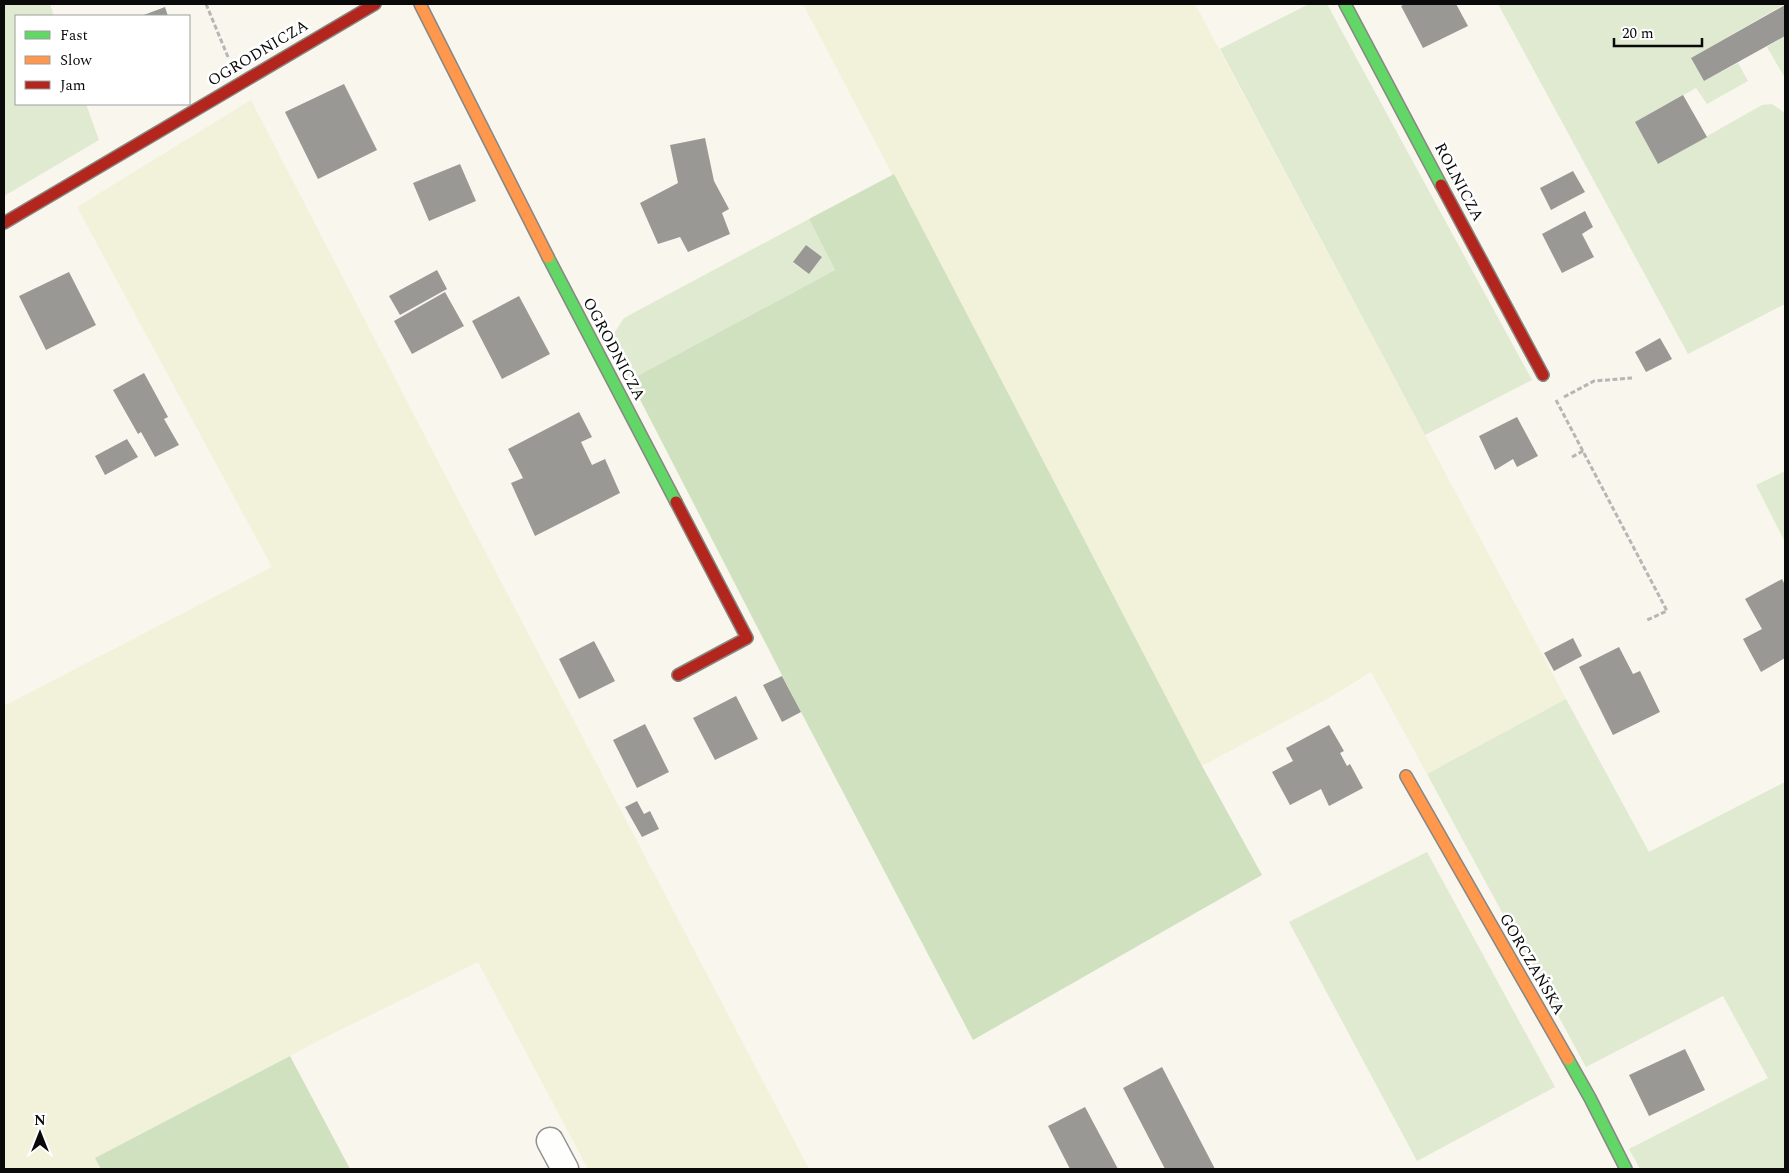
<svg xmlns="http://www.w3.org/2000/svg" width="1789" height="1173" font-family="Spectral,serif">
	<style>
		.farmland { fill: #f2f2db }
		.green { fill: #dfead0; fill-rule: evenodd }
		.forest { fill: #d0e1bf }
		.building { fill: #9a9894 }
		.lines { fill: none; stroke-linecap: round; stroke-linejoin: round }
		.street-casing { stroke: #91908c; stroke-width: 29 }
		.fast-casing { stroke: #888783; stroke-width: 14 }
		.slow-casing { stroke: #888783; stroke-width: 14 }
		.jam-casing { stroke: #888783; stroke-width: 14 }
		.path { stroke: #b7b6b5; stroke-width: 3; stroke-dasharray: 5 2.5; stroke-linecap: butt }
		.street { stroke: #fefefc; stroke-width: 26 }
		.fast { stroke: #63d668; stroke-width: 11 }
		.slow { stroke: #ff974d; stroke-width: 11 }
		.jam { stroke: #b3261e; stroke-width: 11 }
		.labels { text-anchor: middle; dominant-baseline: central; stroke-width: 5; stroke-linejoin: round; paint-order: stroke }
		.street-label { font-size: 16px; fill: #0a0a0a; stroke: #fff }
	</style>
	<rect width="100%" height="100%" fill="#f8f6ed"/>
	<!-- farmland -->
	<path class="farmland" d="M 803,4 L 1195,4 L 1566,699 L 1427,774 L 1371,672 L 1334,695 L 1202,766 Z
		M 251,100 L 443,471 L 809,1169 L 588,1169 L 478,962 L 320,1040 L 95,1158 L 101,1169 L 4,1169 L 4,706 L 272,567 L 77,207 Z"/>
	<!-- green -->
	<path class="green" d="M 4,4 L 50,4 L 54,16 L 16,16 L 16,104 L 86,104 L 99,140 L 4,196 Z
		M 1309,4 L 1327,4 L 1532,380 L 1425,435 L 1220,49 Z
		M 1498,4 L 1785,4 L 1691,58 L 1704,81 L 1738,63 L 1748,81 L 1707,104 L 1696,88 L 1635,122 L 1658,164 L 1762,105 L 1772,104 L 1785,113 L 1785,304 L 1688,354 Z
		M 1785,36 L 1785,78 L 1767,47 Z
		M 809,219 L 835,270 L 630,380 L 610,340 L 624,318 ZM 806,245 L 822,257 L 809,274 L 793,263 Z
		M 1785,471 L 1785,542 L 1756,485 Z
		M 1566,699 L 1649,852 L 1785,782 L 1785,1169 L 1640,1169 L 1629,1149 L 1768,1078 L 1723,996 L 1586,1067 L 1427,774 Z
		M 1427,852 L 1555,1087 L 1417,1161 L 1289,922 Z"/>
	<!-- forest -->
	<path class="forest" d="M 894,174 L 1202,766 L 1262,875 L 973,1040 L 801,712 L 630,380 L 835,270 L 809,219 Z
		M 290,1056 L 350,1169 L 101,1169 L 95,1158 Z"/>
	<!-- building -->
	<path class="building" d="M 1406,4 L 1456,4 L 1468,26 L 1423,48 L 1401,6 Z
		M 1785,5 L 1785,36 L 1704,81 L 1691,58 Z
		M 165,7 L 168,16 L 141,16 Z
		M 344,84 L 377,150 L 318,179 L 285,112 Z
		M 1683,95 L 1707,137 L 1658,164 L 1635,122 Z
		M 705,138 L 714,181 L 729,209 L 722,213 L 730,234 L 688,252 L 680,237 L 658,244 L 640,203 L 678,183 L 670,145 Z
		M 460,164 L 476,201 L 429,221 L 413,183 Z
		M 1573,171 L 1585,192 L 1551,210 L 1540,188 Z
		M 1585,211 L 1593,227 L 1582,234 L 1594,257 L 1562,273 L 1542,234 Z
		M 806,245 L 822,257 L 809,274 L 793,262 Z
		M 437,270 L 447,289 L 400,315 L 389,296 Z
		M 69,272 L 96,325 L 46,350 L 19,296 Z
		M 445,292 L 464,326 L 412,354 L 394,321 Z
		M 519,296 L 550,354 L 502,379 L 472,321 Z
		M 1660,338 L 1672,359 L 1646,372 L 1635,352 Z
		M 144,373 L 168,417 L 164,419 L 179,445 L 155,457 L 141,432 L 138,434 L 113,390 Z
		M 579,412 L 592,437 L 581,442 L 592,465 L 605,459 L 620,493 L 535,536 L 511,483 L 523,478 L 508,449 Z
		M 1517,417 L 1538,456 L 1517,467 L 1513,459 L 1495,470 L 1479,436 Z
		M 127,439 L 138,457 L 105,475 L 95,456 Z
		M 1782,579 L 1785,585 L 1785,658 L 1761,672 L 1743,639 L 1762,629 L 1745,599 Z
		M 1573,638 L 1582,656 L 1554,671 L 1544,653 Z
		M 594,641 L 615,681 L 579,699 L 559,659 Z
		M 1619,647 L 1633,674 L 1640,671 L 1660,712 L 1613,735 L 1579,667 Z
		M 782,676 L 801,712 L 782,722 L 763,685 Z
		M 736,696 L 758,739 L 715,760 L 693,718 Z
		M 645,724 L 669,772 L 637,788 L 613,740 Z
		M 1329,725 L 1344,751 L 1340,753 L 1347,766 L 1350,764 L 1363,788 L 1329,806 L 1321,789 L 1290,805 L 1272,772 L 1293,761 L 1286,748 Z
		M 637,801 L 644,814 L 650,811 L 659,829 L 642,837 L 625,807 Z
		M 1685,1049 L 1705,1090 L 1649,1116 L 1629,1075 Z
		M 1162,1067 L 1215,1169 L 1165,1169 L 1123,1088 Z
		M 1085,1107 L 1118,1169 L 1070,1169 L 1048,1126 Z"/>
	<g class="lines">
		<!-- street casing -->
		<g class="street-casing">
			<path id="street" d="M 550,1141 L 565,1169"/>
		</g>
		<!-- fast casing -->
		<g class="fast-casing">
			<path id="fast" d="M 1345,4 L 1441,185
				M 548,257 L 676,502
				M 1568,1059 L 1590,1098 L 1626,1169"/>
		</g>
		<!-- slow casing -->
		<g class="slow-casing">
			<path id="slow" d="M 420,4 L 548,257
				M 1406,776 L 1568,1059"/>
		</g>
		<!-- jam casing -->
		<g class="jam-casing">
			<path id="jam" d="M 1441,185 L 1543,375
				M 4,223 L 375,4
				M 676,502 L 747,638 L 678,675"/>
		</g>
		<!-- path -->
		<path class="path" d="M 206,4 L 228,57
			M 1564,397 L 1594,381 L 1632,378
			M 1556,400 L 1667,611 L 1647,620
			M 1572,457 L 1583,451"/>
		<!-- street -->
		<use href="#street" class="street"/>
		<!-- fast -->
		<use href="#fast" class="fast"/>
		<!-- slow -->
		<use href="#slow" class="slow"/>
		<!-- jam -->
		<use href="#jam" class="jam"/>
	</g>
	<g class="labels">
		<!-- street labels -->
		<g class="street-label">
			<text transform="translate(258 53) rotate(-31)">OGRODNICZA</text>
			<text transform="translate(1459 182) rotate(62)">ROLNICZA</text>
			<text transform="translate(614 349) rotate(62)">OGRODNICZA</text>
			<text transform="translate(1532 964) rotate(60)">GORCZAŃSKA</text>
		</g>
	</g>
	<!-- border -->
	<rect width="1789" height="1173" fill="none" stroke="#0a0a0a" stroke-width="10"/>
	<!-- legend -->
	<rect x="15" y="15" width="175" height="90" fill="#ffffff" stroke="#9d9d9d"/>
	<rect x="25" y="31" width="25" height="8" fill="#63d668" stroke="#9d9d9d"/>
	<text x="60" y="40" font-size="15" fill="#0a0a0a">Fast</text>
	<rect x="25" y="56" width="25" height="8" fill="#ff974d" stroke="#9d9d9d"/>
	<text x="60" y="65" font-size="15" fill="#0a0a0a">Slow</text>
	<rect x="25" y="81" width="25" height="8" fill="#b3261e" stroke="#9d9d9d"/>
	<text x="60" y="90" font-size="15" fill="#0a0a0a">Jam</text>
	<!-- north arrow -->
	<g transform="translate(40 1133)" stroke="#ffffff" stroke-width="4" paint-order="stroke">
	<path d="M0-4L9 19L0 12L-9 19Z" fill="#0a0a0a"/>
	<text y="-8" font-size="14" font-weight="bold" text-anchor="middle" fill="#0a0a0a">N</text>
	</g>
	<!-- scale -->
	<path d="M1614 38v8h88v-8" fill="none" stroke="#0a0a0a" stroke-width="2.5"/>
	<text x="1622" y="38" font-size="15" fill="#0a0a0a" stroke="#ffffff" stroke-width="4" paint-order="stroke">20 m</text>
</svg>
